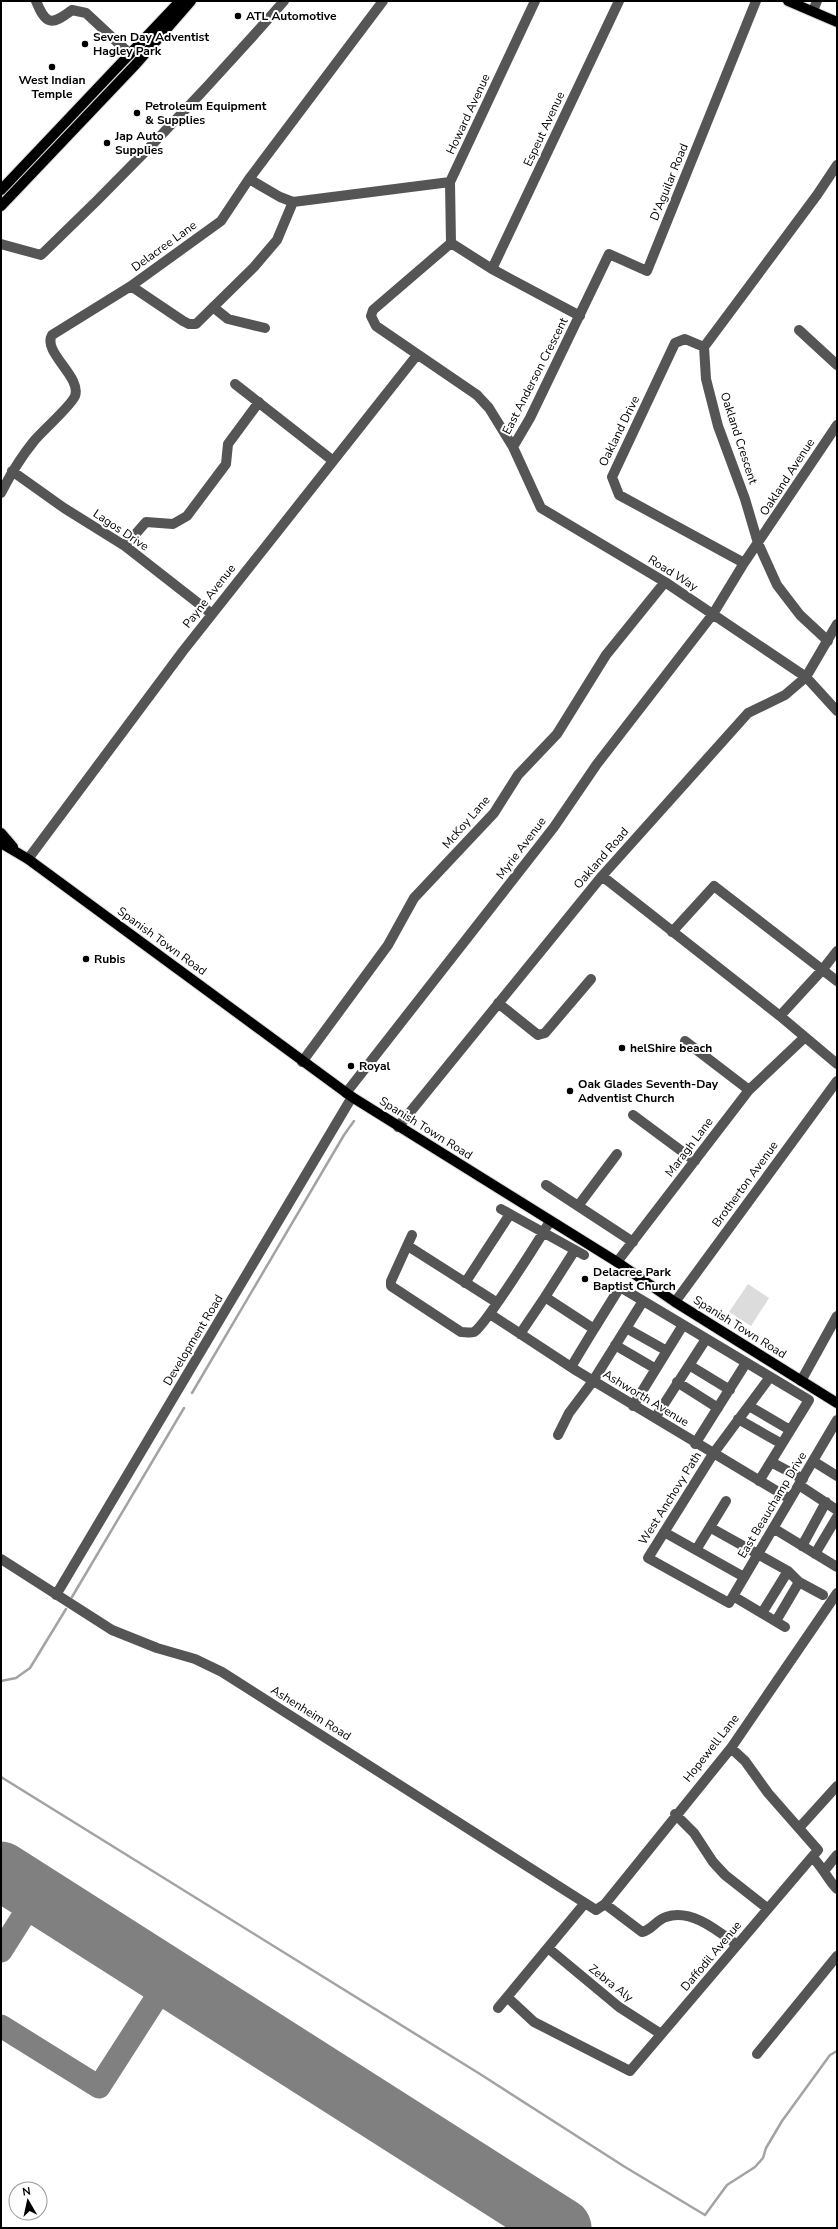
<svg xmlns="http://www.w3.org/2000/svg" width="838" height="2229" font-family="'Nunito Sans',sans-serif">
	<style>
		.green { fill: #dcdcdc }
		.lines { fill: none; stroke-linecap: round; stroke-linejoin: round }
		.stream { stroke: #a3a3a3; stroke-width: 2.5 }
		.taxiway { stroke: #808080; stroke-width: 23 }
		.runway { stroke: #808080; stroke-width: 59 }
		.major-casing { stroke: #dbdbdb; stroke-width: 12 }
		.minor { stroke: #555; stroke-width: 10 }
		.major { stroke: #000; stroke-width: 10 }
		.poi-dot { fill: #000; stroke: #fff; stroke-width: 1.5 }
		.labels { text-anchor: middle; dominant-baseline: central; stroke-width: 4; stroke-linejoin: round; paint-order: stroke }
		.poi-label { font-size: 12px; font-weight: bold; fill: #000; stroke: #fff; text-anchor: start }
		.street-label { font-size: 12px; fill: #000; stroke: #fff }
	</style>
	<rect width="100%" height="100%" fill="#fff"/>
	<!-- green -->
	<path class="green" d="M 748,1284 L 769,1298 L 751,1326 L 729,1312 Z"/>
	<g class="lines">
		<!-- stream -->
		<path class="stream" d="M 192,1393 L 344,1135 L 354,1121
			M 72,1597 L 184,1408
			M 1,1681 L 16,1678 L 30,1668 L 66,1609
			M 1,1777 L 480,2074 L 625,2167 L 705,2215 L 727,2185 L 755,2167 L 763,2158 L 766,2148 L 782,2121 L 830,2055 L 837,2051"/>
		<!-- taxiway -->
		<path class="taxiway" d="M 1,1951 L 37,1894
			M 1,2026 L 99,2087 L 169,1978"/>
		<!-- runway -->
		<path class="runway" d="M 1,1871 L 562,2228"/>
		<!-- major casing -->
		<g class="major-casing">
			<path id="major" d="M 788,1 L 837,22
				M 1,190 L 180,1
				M 1,206 L 137,63 L 191,1
				M 1,833 L 13,847
				M 1,843 L 28,859 L 352,1097 L 617,1262 L 675,1302 L 837,1403"/>
		</g>
		<!-- minor -->
		<path class="minor" d="M 36,1 C 46,25 51,26 72,10 L 86,13 L 130,54
			M 813,11 L 817,1
			M 249,179 L 280,197 L 293,202 L 450,182
			M 451,243 L 373,310 L 371,316 L 376,326 L 477,395 L 489,408 L 513,447 L 541,508 L 665,582 L 806,677 L 837,711
			M 451,243 L 450,182 L 535,1
			M 451,243 L 492,269 L 580,316
			M 1,244 L 41,255 C 126,174 207,89 284,1
			M 492,269 L 619,1
			M 131,286 L 183,321 L 189,324 L 196,324 L 254,267 L 277,240 L 293,202
			M 213,307 L 228,319 L 265,328
			M 799,330 L 837,365
			M 704,347 L 685,339 L 675,343 L 612,477 L 619,495 L 744,563
			M 235,384 L 332,460
			M 513,447 L 530,418 L 609,254 L 647,271 L 756,1
			M 12,471 L 64,508 L 125,546 L 212,614
			M 1,493 C 10,475 21,457 34,441 C 43,430 71,406 75,396 C 82,377 42,352 52,335 L 131,286 L 221,221 L 249,179 L 383,1
			M 125,546 L 146,522 L 173,524 L 187,516 L 226,464 L 228,444 L 259,402
			M 828,641 L 800,615 L 777,585 L 758,543 L 745,499 L 718,426 L 706,379 L 704,347 L 817,195 L 837,165
			M 28,859 L 183,651 L 417,355
			M 602,876 L 780,1016 L 837,1064
			M 672,932 L 714,886 L 837,981
			M 498,1003 L 538,1035 L 545,1033 L 591,979
			M 780,1016 L 823,969 L 837,951
			M 685,1041 L 749,1090
			M 302,1062 L 388,945 L 414,898 L 494,813 L 518,775 L 557,734 L 606,655 L 665,582
			M 346,1093 L 554,827 L 597,764 L 713,614 L 744,563 L 837,425
			M 633,1115 L 695,1161
			M 398,1127 L 602,876 L 748,713 L 785,695 L 806,677 L 837,624
			M 546,1185 L 633,1242
			M 578,1206 L 617,1154
			M 501,1209 L 584,1255
			M 412,1235 L 391,1281 L 391,1286 L 461,1332 C 465,1332 470,1333 474,1332 C 484,1327 541,1237 550,1221
			M 408,1246 L 496,1302
			M 575,1250 L 545,1297 L 594,1329 L 620,1287 L 809,1400 L 759,1481
			M 617,1262 L 749,1090 L 805,1037
			M 465,1283 L 510,1214
			M 675,1302 L 837,1081
			M 490,1314 L 577,1371 L 790,1499
			M 626,1328 L 667,1351
			M 520,1334 L 545,1297
			M 615,1345 L 656,1369
			M 689,1365 L 730,1390
			M 571,1367 L 594,1329
			M 770,1377 L 713,1454 L 648,1558 L 729,1603 L 837,1420
			M 801,1381 L 837,1316
			M 677,1382 L 718,1408
			M 633,1406 L 683,1325
			M 749,1406 L 790,1430
			M 655,1418 L 706,1339
			M 738,1419 L 782,1444
			M 558,1435 L 569,1413 L 593,1381 L 643,1301
			M 695,1444 L 746,1363
			M 813,1461 L 837,1476
			M 771,1462 L 803,1479
			M 799,1485 L 837,1510
			M 711,1528 L 788,1571 L 799,1582 L 823,1595
			M 773,1528 L 837,1567
			M 664,1532 L 744,1577
			M 802,1546 L 826,1502
			M 696,1550 L 726,1501
			M 815,1554 L 837,1517
			M 1,1559 L 112,1630 L 157,1648 L 195,1659 L 222,1672 L 596,1910 L 605,1904 L 731,1748 L 837,1593
			M 56,1595 L 352,1097
			M 733,1596 L 785,1627
			M 762,1613 L 788,1571
			M 776,1621 L 799,1582
			M 675,1814 L 694,1833 L 713,1862 L 725,1875 L 767,1908
			M 799,1828 L 837,1786
			M 812,1857 C 823,1867 827,1879 837,1889
			M 824,1871 L 837,1855
			M 605,1904 L 642,1932 C 652,1930 656,1920 666,1917 C 691,1908 718,1931 737,1945
			M 548,1948 L 619,2007 L 661,2034
			M 507,1997 L 534,2022 L 630,2071 L 818,1850 L 768,1793 L 745,1761 L 731,1748
			M 498,2008 L 585,1903
			M 757,2054 L 837,1956"/>
		<!-- major -->
		<use href="#major" class="major"/>
	</g>
	<!-- markers -->
	<g class="poi-dot">
		<circle cx="238" cy="16" r="4"/>
		<circle cx="85" cy="44" r="4"/>
		<circle cx="52" cy="67" r="4"/>
		<circle cx="137" cy="113" r="4"/>
		<circle cx="107" cy="143" r="4"/>
		<circle cx="86" cy="959" r="4"/>
		<circle cx="622" cy="1048" r="4"/>
		<circle cx="351" cy="1066" r="4"/>
		<circle cx="570" cy="1091" r="4"/>
		<circle cx="585" cy="1279" r="4"/>
	</g>
	<g class="labels">
		<!-- poi labels -->
		<g class="poi-label">
			<text x="246" y="16">ATL Automotive</text>
			<text x="93" y="37">Seven Day Adventist<tspan x="93" dy="14">Hagley Park</tspan></text>
			<text x="52" y="80" text-anchor="middle">West Indian<tspan x="52" dy="14">Temple</tspan></text>
			<text x="145" y="106">Petroleum Equipment<tspan x="145" dy="14">&amp; Supplies</tspan></text>
			<text x="115" y="136">Jap Auto<tspan x="115" dy="14">Supplies</tspan></text>
			<text x="94" y="959">Rubis</text>
			<text x="630" y="1048">helShire beach</text>
			<text x="359" y="1066">Royal</text>
			<text x="578" y="1084">Oak Glades Seventh-Day<tspan x="578" dy="14">Adventist Church</tspan></text>
			<text x="593" y="1272">Delacree Park<tspan x="593" dy="14">Baptist Church</tspan></text>
		</g>
		<!-- street labels -->
		<g class="street-label">
			<text transform="translate(468 114) rotate(-65)">Howard Avenue</text>
			<text transform="translate(544 129) rotate(-65)">Espeut Avenue</text>
			<text transform="translate(669 182) rotate(-68)">D'Aguilar Road</text>
			<text transform="translate(164 246) rotate(-36)">Delacree Lane</text>
			<text transform="translate(535 376) rotate(-63)">East Anderson Crescent</text>
			<text transform="translate(619 431) rotate(-64)">Oakland Drive</text>
			<text transform="translate(739 438) rotate(72)">Oakland Crescent</text>
			<text transform="translate(787 477) rotate(-57)">Oakland Avenue</text>
			<text transform="translate(121 530) rotate(34)">Lagos Drive</text>
			<text transform="translate(673 573) rotate(32)">Road Way</text>
			<text transform="translate(209 596) rotate(-52)">Payne Avenue</text>
			<text transform="translate(466 822) rotate(-49)">McKoy Lane</text>
			<text transform="translate(521 848) rotate(-53)">Myrie Avenue</text>
			<text transform="translate(601 858) rotate(-49)">Oakland Road</text>
			<text transform="translate(162 941) rotate(36)">Spanish Town Road</text>
			<text transform="translate(426 1128) rotate(32)">Spanish Town Road</text>
			<text transform="translate(689 1147) rotate(-53)">Maragh Lane</text>
			<text transform="translate(745 1184) rotate(-54)">Brotherton Avenue</text>
			<text transform="translate(740 1327) rotate(32)">Spanish Town Road</text>
			<text transform="translate(193 1340) rotate(-59)">Development Road</text>
			<text transform="translate(646 1398) rotate(31)">Ashworth Avenue</text>
			<text transform="translate(670 1498) rotate(-58)">West Anchovy Path</text>
			<text transform="translate(772 1505) rotate(-59)">East Beauchamp Drive</text>
			<text transform="translate(311 1713) rotate(32)">Ashenheim Road</text>
			<text transform="translate(711 1748) rotate(-52)">Hopewell Lane</text>
			<text transform="translate(711 1956) rotate(-50)">Daffodil Avenue</text>
			<text transform="translate(611 1983) rotate(38)">Zebra Aly</text>
		</g>
	</g>
	<!-- border -->
	<rect width="838" height="2229" fill="none" stroke="#000000" stroke-width="4"/>
	<!-- north arrow -->
	<g transform="translate(28 2201) rotate(351)"><circle r="19" fill="#ffffff" stroke="#999999"/>
	<path d="M0-3L7 15L0 10L-7 15Z" fill="#000000"/>
	<text y="-6" font-size="11" font-weight="bold" text-anchor="middle" fill="#000000">N</text>
	</g>
</svg>
